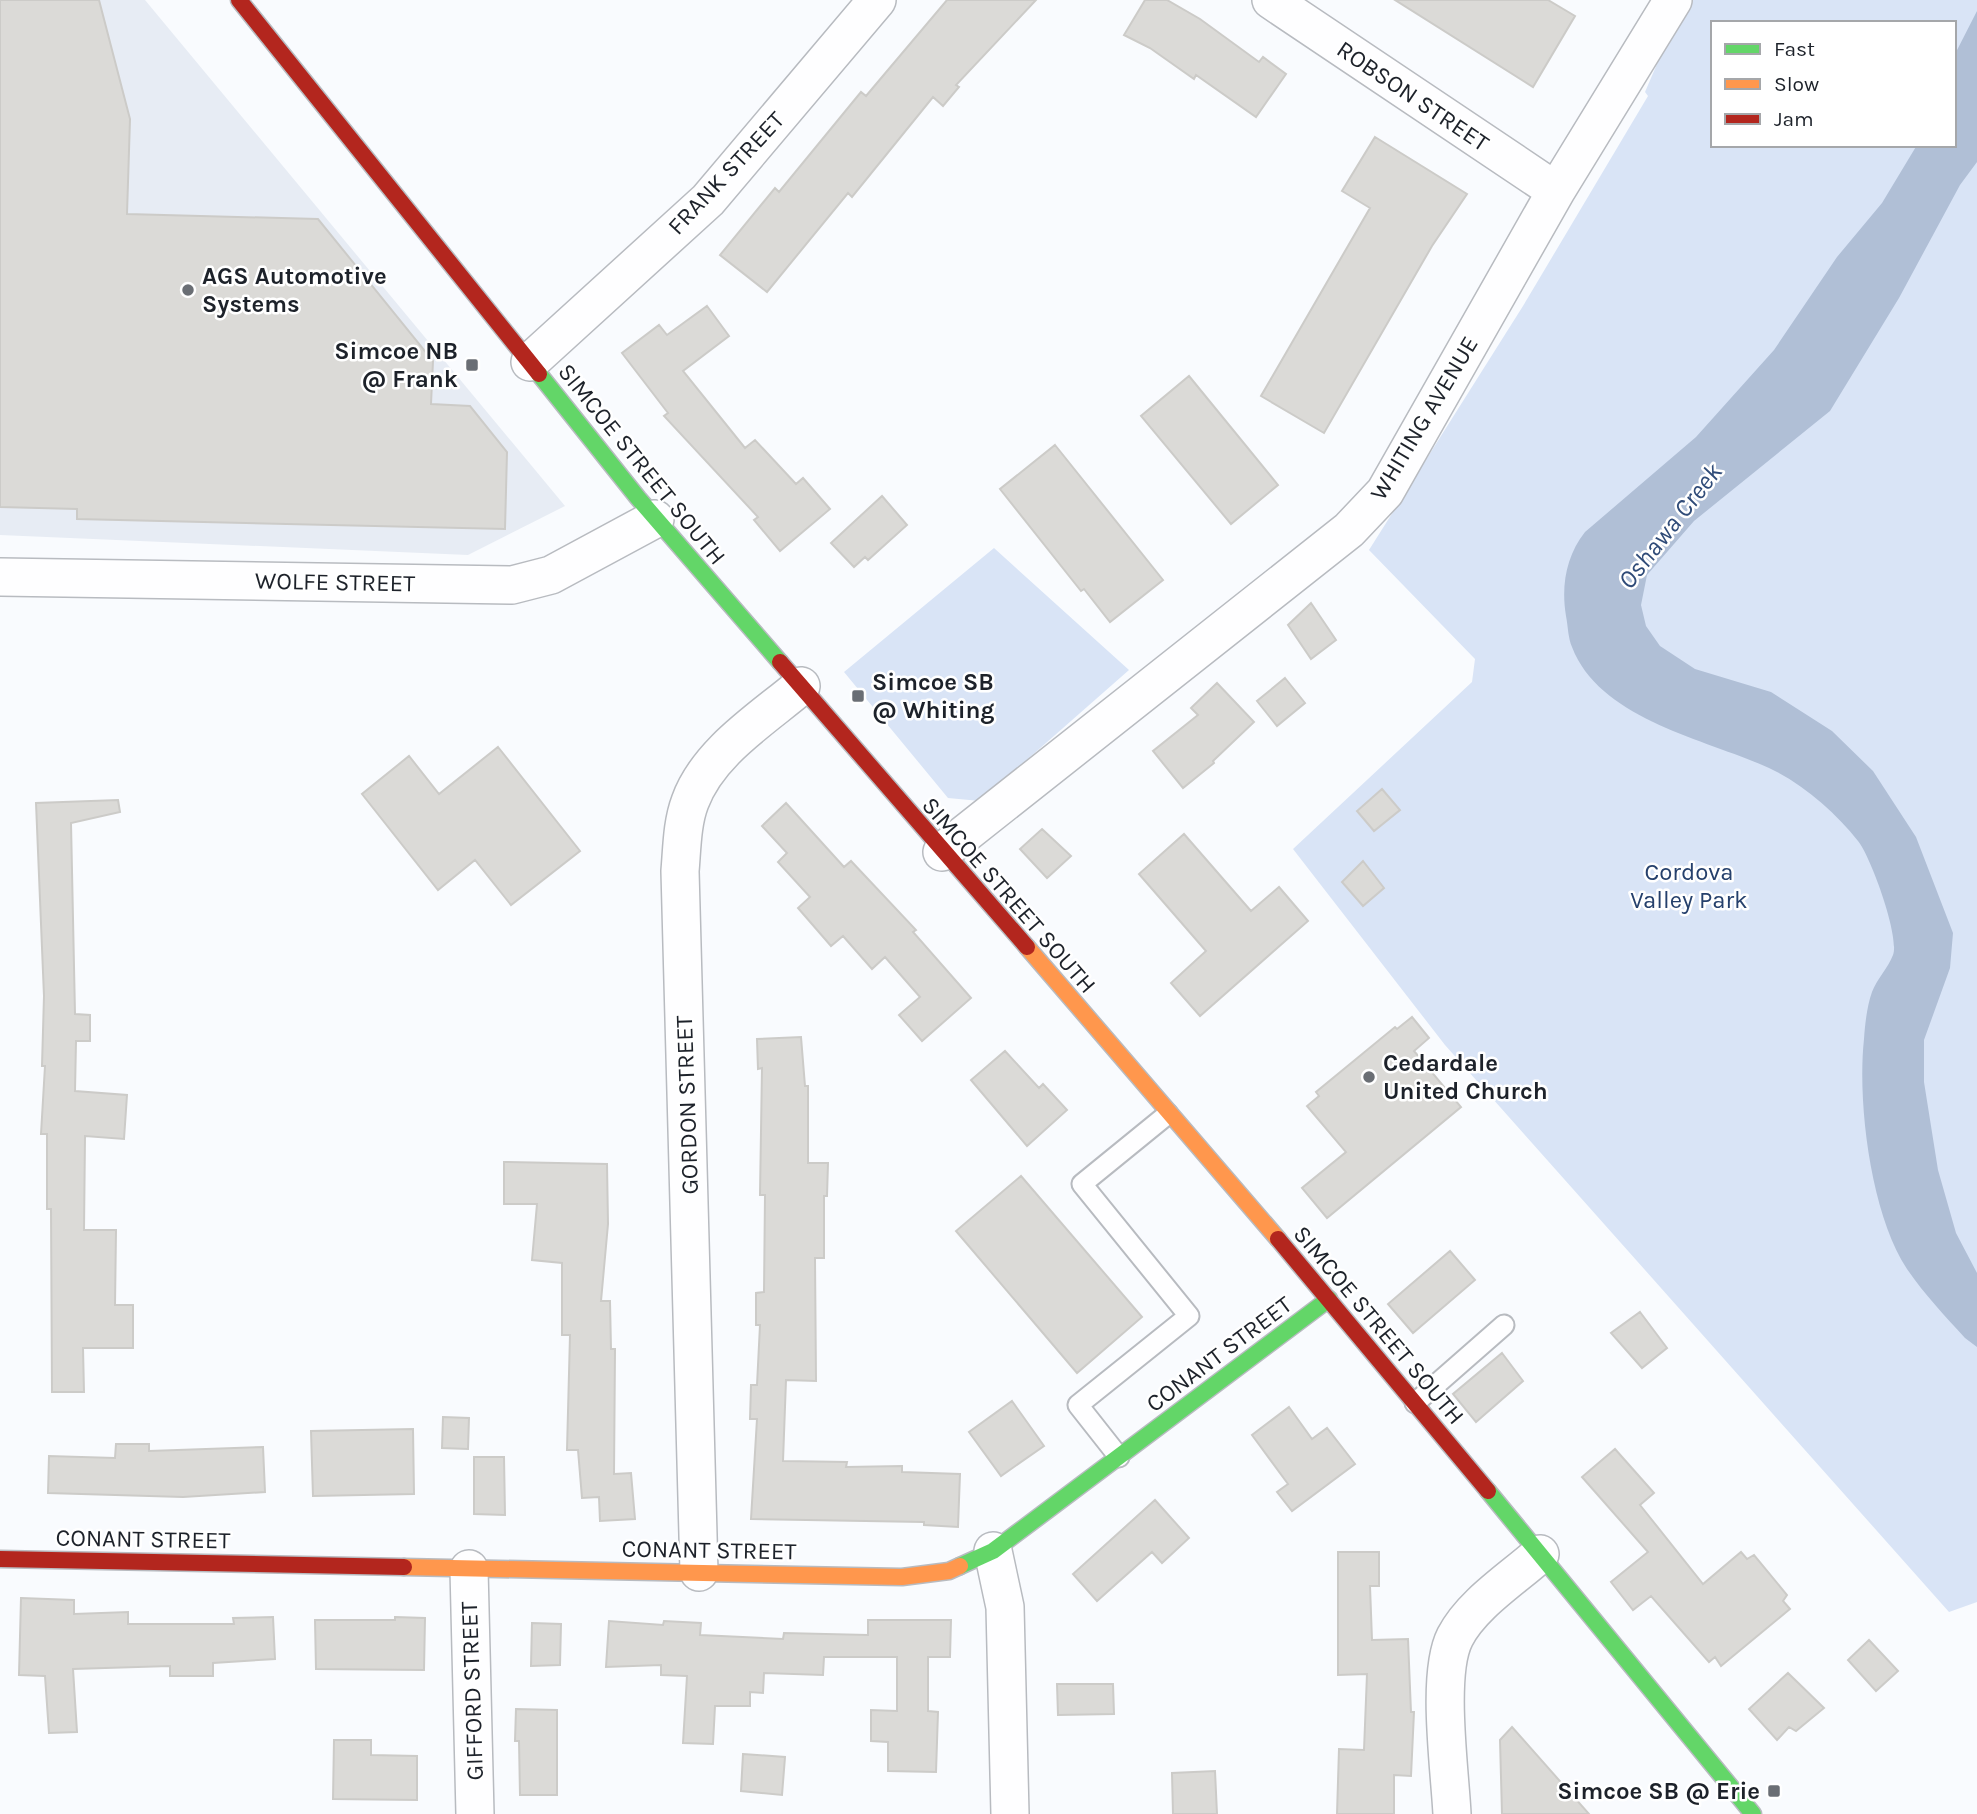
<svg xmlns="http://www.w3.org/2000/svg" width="1977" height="1814" font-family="Karla,sans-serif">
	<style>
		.built { fill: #e7ecf4 }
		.green { fill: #d9e4f6; fill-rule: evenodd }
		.water { fill: #b0bfd6 }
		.building { fill: #dbdad7; stroke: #cccbc8; stroke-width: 2 }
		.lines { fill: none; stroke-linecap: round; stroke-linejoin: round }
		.lane-casing { stroke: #b8bbc0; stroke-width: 23 }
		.street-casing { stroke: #b8bbc0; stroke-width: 40 }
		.fast-casing { stroke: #b8bbc0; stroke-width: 19 }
		.slow-casing { stroke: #b8bbc0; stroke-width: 19 }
		.jam-casing { stroke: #b8bbc0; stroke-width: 19 }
		.lane { stroke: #fefeff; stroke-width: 19 }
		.street { stroke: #fefeff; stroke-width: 37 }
		.fast { stroke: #63d668; stroke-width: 16 }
		.slow { stroke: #ff974d; stroke-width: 16 }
		.jam { stroke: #b3261e; stroke-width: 16 }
		.poi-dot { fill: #6a6e74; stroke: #fff; stroke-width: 2.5 }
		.labels { text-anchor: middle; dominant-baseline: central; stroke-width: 5; stroke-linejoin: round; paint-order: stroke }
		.street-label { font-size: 24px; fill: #1d222a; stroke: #fff }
		.poi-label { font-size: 24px; font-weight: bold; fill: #1d222a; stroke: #fff; text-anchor: start }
		.park-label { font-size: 24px; fill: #25406c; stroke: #fff }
		.water-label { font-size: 26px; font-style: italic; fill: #2f4b78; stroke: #fff }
	</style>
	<rect width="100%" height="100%" fill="#f9fbfe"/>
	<!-- built -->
	<path class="built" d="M 0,0 L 145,0 L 565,506 L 468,555 L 0,535 Z"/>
	<!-- green -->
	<path class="green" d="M 1691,0 L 1977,0 L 1977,1602 L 1949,1612 L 1445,1045 L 1293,849 L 1472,682 L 1475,659 L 1369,550 L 1523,306 L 1648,96 L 1645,92 L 1669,36 ZM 1713,23 L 1954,23 L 1954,145 L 1713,145 Z
		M 994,548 L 1129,670 L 980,801 L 948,798 L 844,672 Z"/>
	<!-- water -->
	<path class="water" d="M 1977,11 L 1977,162 L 1960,185 L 1899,298 L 1830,411 L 1694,521 L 1647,575 L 1641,605 L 1646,626 L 1660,646 L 1695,669 L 1771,692 L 1832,731 L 1873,771 L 1916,837 L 1953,933 L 1950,968 L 1924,1040 L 1924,1082 L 1938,1170 L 1956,1233 L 1977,1273 L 1977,1347 L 1965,1338 C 1945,1316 1924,1294 1907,1269 C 1871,1215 1857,1103 1864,1039 C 1865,1024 1867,1006 1872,992 C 1877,979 1888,968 1893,955 C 1900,937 1871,857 1858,841 C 1835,812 1803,784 1769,768 C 1706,739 1600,720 1572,647 C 1568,638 1568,626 1566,616 C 1561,586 1566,556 1585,532 L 1696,437 L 1774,350 L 1837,257 L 1882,203 L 1917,145 L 1954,145 L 1954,56 Z"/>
	<!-- building -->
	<path class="building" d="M 0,0 L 99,0 L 130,119 L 127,214 L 318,219 L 433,361 L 431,404 L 470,406 L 507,452 L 505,529 L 77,519 L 77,509 L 0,507 Z
		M 947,0 L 1036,0 L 956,85 L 959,87 L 943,106 L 933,97 L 852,197 L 848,193 L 767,292 L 720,255 L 775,188 L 779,192 L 861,92 L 866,96 Z
		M 1145,0 L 1167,0 L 1200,19 L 1259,62 L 1263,57 L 1286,74 L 1256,117 L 1196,75 L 1194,79 L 1150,48 L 1124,35 Z
		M 1395,0 L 1548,0 L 1575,16 L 1533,87 Z
		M 1375,137 L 1467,194 L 1432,246 L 1324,433 L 1261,396 L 1370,208 L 1342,191 Z
		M 707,306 L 729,336 L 683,371 L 745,448 L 755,440 L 796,484 L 803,478 L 830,509 L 780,551 L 754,520 L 758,517 L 664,416 L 668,413 L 622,353 L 659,325 L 667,335 Z
		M 1189,376 L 1278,485 L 1231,524 L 1141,416 Z
		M 1055,445 L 1163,580 L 1110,622 L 1084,589 L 1081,591 L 1000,489 Z
		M 882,496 L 907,525 L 868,560 L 865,557 L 854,567 L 831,543 Z
		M 1311,603 L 1336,640 L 1311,659 L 1288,625 Z
		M 1285,678 L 1305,703 L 1277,726 L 1257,701 Z
		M 1217,683 L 1254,722 L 1213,761 L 1214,763 L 1183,788 L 1153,751 L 1198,715 L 1191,708 Z
		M 498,747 L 580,851 L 511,905 L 475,860 L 438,890 L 362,794 L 409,756 L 439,794 Z
		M 1382,789 L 1400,810 L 1374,831 L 1357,811 Z
		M 118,800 L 120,812 L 71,823 L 75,1014 L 90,1015 L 90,1041 L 76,1041 L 75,1091 L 127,1095 L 124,1139 L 85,1136 L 84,1230 L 116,1230 L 115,1305 L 133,1305 L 133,1348 L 83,1348 L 84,1392 L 52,1392 L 51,1209 L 47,1209 L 47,1134 L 41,1134 L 45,1066 L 42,1066 L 44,996 L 36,803 Z
		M 786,803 L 844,867 L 851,861 L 916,930 L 913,932 L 971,998 L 922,1041 L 899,1015 L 920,997 L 885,957 L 872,969 L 843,936 L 831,946 L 798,908 L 810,897 L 778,862 L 787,853 L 762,826 Z
		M 1042,829 L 1071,856 L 1047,878 L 1020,849 Z
		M 1184,834 L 1251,911 L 1279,887 L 1308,921 L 1200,1016 L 1171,983 L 1206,951 L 1139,874 Z
		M 1363,861 L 1384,888 L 1363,906 L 1342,882 Z
		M 1412,1017 L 1429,1038 L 1414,1051 L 1461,1107 L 1327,1218 L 1302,1188 L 1346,1152 L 1307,1106 L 1319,1096 L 1316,1092 L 1395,1027 L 1397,1029 Z
		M 801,1037 L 805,1086 L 808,1086 L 808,1163 L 828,1163 L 827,1196 L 824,1196 L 824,1258 L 815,1258 L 816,1381 L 786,1380 L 783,1461 L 847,1462 L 846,1467 L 902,1466 L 902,1472 L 960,1474 L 958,1527 L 924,1525 L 924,1522 L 751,1519 L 757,1419 L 750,1419 L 751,1385 L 757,1385 L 760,1325 L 756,1325 L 756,1293 L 764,1292 L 765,1195 L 760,1195 L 762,1068 L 758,1069 L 757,1039 Z
		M 1005,1051 L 1039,1088 L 1043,1084 L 1067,1110 L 1027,1146 L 971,1080 Z
		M 504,1162 L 607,1164 L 608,1224 L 601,1301 L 610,1301 L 611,1349 L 615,1349 L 614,1474 L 631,1473 L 635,1519 L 600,1521 L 599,1497 L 582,1498 L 578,1450 L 567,1450 L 570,1335 L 562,1335 L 562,1263 L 532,1260 L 537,1204 L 504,1204 Z
		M 1021,1176 L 1142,1317 L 1077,1373 L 956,1231 Z
		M 1450,1251 L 1475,1280 L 1413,1333 L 1388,1304 Z
		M 1640,1312 L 1667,1348 L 1642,1368 L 1611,1333 Z
		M 1502,1353 L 1523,1381 L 1476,1422 L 1453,1394 Z
		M 1012,1401 L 1044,1446 L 1001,1476 L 969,1432 Z
		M 1289,1407 L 1312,1439 L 1327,1428 L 1355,1464 L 1292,1511 L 1277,1492 L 1288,1484 L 1252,1435 Z
		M 443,1417 L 469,1418 L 468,1449 L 442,1448 Z
		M 413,1429 L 414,1494 L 313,1496 L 311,1431 Z
		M 116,1444 L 149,1444 L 149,1451 L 263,1447 L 265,1492 L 183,1497 L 48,1493 L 49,1456 L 115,1458 Z
		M 1615,1449 L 1654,1493 L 1640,1505 L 1703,1584 L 1741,1552 L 1747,1559 L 1754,1555 L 1787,1595 L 1783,1601 L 1790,1609 L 1721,1666 L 1715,1657 L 1709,1662 L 1651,1596 L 1633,1610 L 1611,1582 L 1648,1552 L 1582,1477 Z
		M 474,1457 L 504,1457 L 505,1515 L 474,1514 Z
		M 1155,1500 L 1189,1538 L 1162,1563 L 1152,1552 L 1097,1601 L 1073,1574 Z
		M 1338,1552 L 1379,1552 L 1379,1586 L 1370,1586 L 1372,1640 L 1408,1639 L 1411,1712 L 1414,1712 L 1411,1776 L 1394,1775 L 1394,1814 L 1337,1814 L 1339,1749 L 1364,1750 L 1367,1674 L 1338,1675 Z
		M 21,1598 L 74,1600 L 74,1614 L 128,1612 L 128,1624 L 234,1624 L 233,1618 L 273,1617 L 275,1659 L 213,1663 L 213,1676 L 170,1676 L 170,1666 L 73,1669 L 77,1732 L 49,1733 L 45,1676 L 19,1675 Z
		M 395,1617 L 425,1618 L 424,1670 L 316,1669 L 315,1620 L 395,1620 Z
		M 868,1620 L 951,1620 L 950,1657 L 928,1657 L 928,1711 L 938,1712 L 936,1772 L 888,1771 L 888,1742 L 871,1741 L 871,1710 L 897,1711 L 897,1657 L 824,1657 L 823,1675 L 764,1673 L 763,1693 L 750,1692 L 750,1706 L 715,1706 L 713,1744 L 683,1743 L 687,1676 L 661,1675 L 661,1665 L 606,1667 L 609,1621 L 663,1625 L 664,1621 L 701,1623 L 700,1635 L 783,1639 L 784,1633 L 868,1635 Z
		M 532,1623 L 561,1624 L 560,1665 L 531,1666 Z
		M 1869,1640 L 1898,1671 L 1876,1691 L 1848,1660 Z
		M 1788,1673 L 1824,1708 L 1796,1731 L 1789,1727 L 1777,1740 L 1749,1709 Z
		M 1057,1684 L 1113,1684 L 1114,1714 L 1058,1715 Z
		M 516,1709 L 557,1710 L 557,1795 L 520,1795 L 519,1741 L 515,1741 Z
		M 1512,1727 L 1589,1814 L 1502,1814 L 1500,1740 Z
		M 334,1740 L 371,1740 L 371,1755 L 417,1756 L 417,1800 L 333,1799 Z
		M 743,1754 L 785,1757 L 782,1795 L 741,1791 Z
		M 1215,1771 L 1217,1814 L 1173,1814 L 1172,1773 Z"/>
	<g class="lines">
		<!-- lane casing -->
		<g class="lane-casing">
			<path id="lane" d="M 1415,1403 L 1504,1325
				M 1119,1457 L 1078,1405 L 1189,1316 L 1082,1184 L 1168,1114"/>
		</g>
		<!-- street casing -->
		<g class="street-casing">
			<path id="street" d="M 1271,0 L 1556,191
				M 530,362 L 708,200 L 877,0
				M 0,577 L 512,585 L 551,575 L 655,519
				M 942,852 L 1349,530 L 1385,492 L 1556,191 L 1673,0
				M 993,1551 L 1005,1607 L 1010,1814
				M 469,1569 L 475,1814
				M 699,1572 L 680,871 C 682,848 682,823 690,802 C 708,752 762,719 801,686
				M 1452,1814 C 1450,1771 1436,1674 1455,1637 C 1472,1604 1512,1579 1540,1554"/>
		</g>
		<!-- fast casing -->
		<g class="fast-casing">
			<path id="fast" d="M 539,374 L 638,498 L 780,662
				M 1488,1491 L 1753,1814
				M 960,1566 L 993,1551 L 1329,1299"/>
		</g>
		<!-- slow casing -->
		<g class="slow-casing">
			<path id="slow" d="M 1027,947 L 1278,1239
				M 404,1567 L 902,1577 L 949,1571 L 960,1566"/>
		</g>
		<!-- jam casing -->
		<g class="jam-casing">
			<path id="jam" d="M 239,0 L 539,374
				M 780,662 L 1027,947
				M 1278,1239 L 1488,1491
				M 0,1559 L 404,1567"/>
		</g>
		<!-- lane -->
		<use href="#lane" class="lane"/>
		<!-- street -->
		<use href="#street" class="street"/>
		<!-- fast -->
		<use href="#fast" class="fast"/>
		<!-- slow -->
		<use href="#slow" class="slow"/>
		<!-- jam -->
		<use href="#jam" class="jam"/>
	</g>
	<!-- markers -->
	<g class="poi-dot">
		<circle cx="188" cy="290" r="7"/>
		<rect x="465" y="358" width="14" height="14" rx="3.5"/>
		<rect x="851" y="689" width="14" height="14" rx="3.5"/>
		<circle cx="1369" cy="1077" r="7"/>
		<rect x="1767" y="1784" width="14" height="14" rx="3.5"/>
	</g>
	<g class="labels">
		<!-- street labels -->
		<g class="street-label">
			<text transform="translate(1413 96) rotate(34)">ROBSON STREET</text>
			<text transform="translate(726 173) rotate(-47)">FRANK STREET</text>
			<text transform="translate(1424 418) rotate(-59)">WHITING AVENUE</text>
			<text transform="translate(642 464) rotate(51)">SIMCOE STREET SOUTH</text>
			<text transform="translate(335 582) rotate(1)">WOLFE STREET</text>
			<text transform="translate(1009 895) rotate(49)">SIMCOE STREET SOUTH</text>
			<text transform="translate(687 1105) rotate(-92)">GORDON STREET</text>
			<text transform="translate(1379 1325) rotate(50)">SIMCOE STREET SOUTH</text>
			<text transform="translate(1219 1354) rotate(-37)">CONANT STREET</text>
			<text transform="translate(143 1539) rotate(1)">CONANT STREET</text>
			<text transform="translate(709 1550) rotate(1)">CONANT STREET</text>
			<text transform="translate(472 1691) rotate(-92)">GIFFORD STREET</text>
		</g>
		<!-- poi labels -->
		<g class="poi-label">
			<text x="202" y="276">AGS Automotive<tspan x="202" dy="28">Systems</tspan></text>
			<text x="458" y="351" text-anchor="end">Simcoe NB<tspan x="458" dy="28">@ Frank</tspan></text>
			<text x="872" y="682">Simcoe SB<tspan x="872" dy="28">@ Whiting</tspan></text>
			<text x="1383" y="1063">Cedardale<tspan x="1383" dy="28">United Church</tspan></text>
			<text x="1760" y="1791" text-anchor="end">Simcoe SB @ Erie</text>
		</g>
		<!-- park labels -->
		<g class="park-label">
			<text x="1689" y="872">Cordova<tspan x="1689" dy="28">Valley Park</tspan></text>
		</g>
		<!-- water labels -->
		<g class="water-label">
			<text transform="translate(1670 526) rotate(-52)">Oshawa Creek</text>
		</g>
	</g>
	<!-- legend -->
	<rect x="1711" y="21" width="245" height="126" fill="#ffffff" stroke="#a5a7aa" stroke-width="2"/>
	<rect x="1725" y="44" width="35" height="10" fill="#63d668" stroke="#a5a7aa" stroke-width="2"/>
	<text x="1774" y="56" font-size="21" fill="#1d222a">Fast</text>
	<rect x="1725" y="79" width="35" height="10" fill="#ff974d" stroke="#a5a7aa" stroke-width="2"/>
	<text x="1774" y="91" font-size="21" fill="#1d222a">Slow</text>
	<rect x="1725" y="114" width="35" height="10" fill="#b3261e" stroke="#a5a7aa" stroke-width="2"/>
	<text x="1774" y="126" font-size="21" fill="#1d222a">Jam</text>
</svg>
